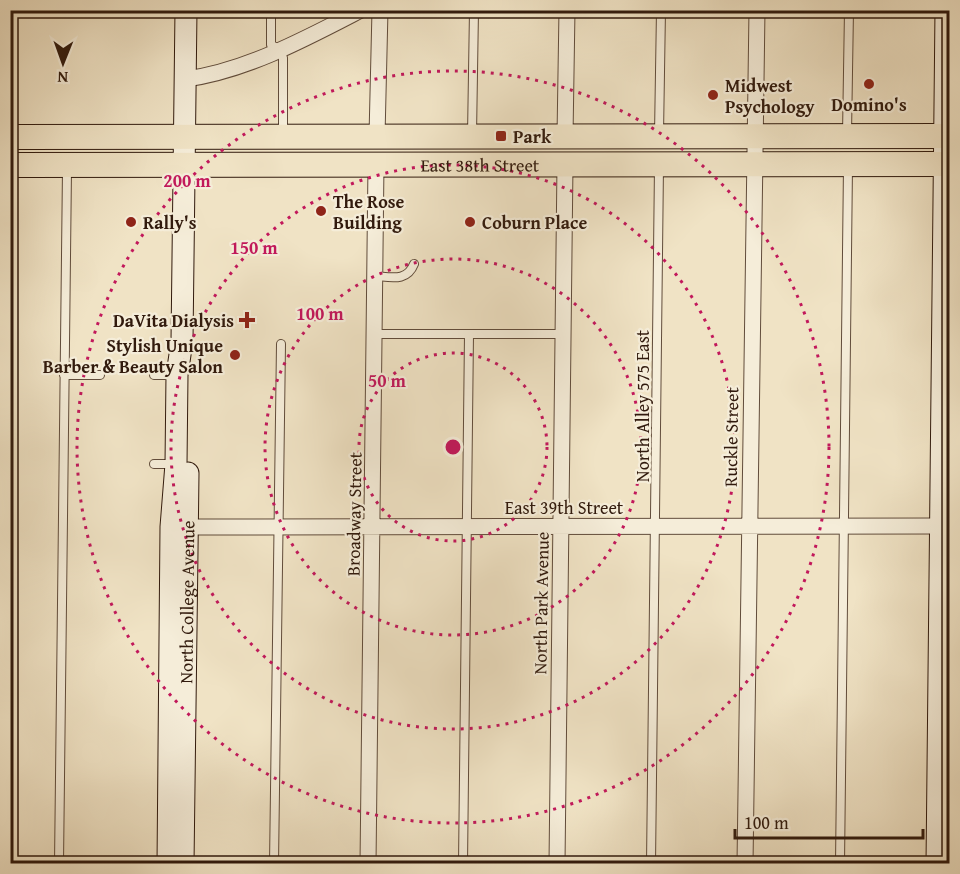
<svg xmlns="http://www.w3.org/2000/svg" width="960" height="874" font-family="'Gentium Book Plus',serif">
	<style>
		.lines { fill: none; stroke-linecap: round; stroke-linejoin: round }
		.lane-casing { stroke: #614c3b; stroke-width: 10 }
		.street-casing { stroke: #614c3b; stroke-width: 17 }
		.secondary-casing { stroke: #311a0d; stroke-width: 23 }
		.primary-casing { stroke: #311a0d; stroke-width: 26 }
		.lane { stroke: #f5edd9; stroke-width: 8 }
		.street { stroke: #f5edd9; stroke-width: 15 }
		.secondary { stroke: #f5edd9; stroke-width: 21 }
		.primary { stroke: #f0e3c5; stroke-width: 24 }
		.ring { fill: none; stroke: #c2185b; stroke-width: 3; stroke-dasharray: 3 6 }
		.poi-dot { fill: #8f2418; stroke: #f5edd9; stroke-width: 2 }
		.labels { text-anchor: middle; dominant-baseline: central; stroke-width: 4.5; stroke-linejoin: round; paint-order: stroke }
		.poi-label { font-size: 18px; font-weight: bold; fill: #311a0d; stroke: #f5edd9; text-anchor: start }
		.street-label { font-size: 18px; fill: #311a0d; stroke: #f5edd9 }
		.centre { fill: #c2185b; stroke: #f5edd9; stroke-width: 3 }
		.ring-label { font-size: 18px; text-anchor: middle; font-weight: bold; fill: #c2185b; stroke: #f5edd9; stroke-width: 4.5; stroke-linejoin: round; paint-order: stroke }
	</style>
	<rect width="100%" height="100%" fill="#f0e3c5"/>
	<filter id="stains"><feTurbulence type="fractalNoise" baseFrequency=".00333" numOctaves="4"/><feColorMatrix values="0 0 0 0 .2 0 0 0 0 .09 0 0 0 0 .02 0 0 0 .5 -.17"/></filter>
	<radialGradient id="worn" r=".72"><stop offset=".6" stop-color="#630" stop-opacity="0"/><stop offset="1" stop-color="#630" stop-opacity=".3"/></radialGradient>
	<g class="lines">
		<!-- lane casing -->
		<g class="lane-casing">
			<path id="lane" d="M 271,10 L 271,45 L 280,49 L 283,58 L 283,135
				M 659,134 L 661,10
				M 847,134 L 849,10
				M 472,135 L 474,10
				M 375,276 C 391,277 407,282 414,264
				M 375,334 L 563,334
				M 64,375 L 100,375
				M 154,375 L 175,375
				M 154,464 L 174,464
				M 59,864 L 67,169
				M 274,864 L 281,344
				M 463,864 L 469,334
				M 651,864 L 659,166
				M 840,864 L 848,166"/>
		</g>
		<!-- street casing -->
		<g class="street-casing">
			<path id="street" d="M 186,79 C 246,71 307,38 361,10
				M 377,136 L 380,10
				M 565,136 L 567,10
				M 187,527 L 941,526
				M 368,864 L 376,164
				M 557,864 L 565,164
				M 745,864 L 757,10"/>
		</g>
		<!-- secondary casing -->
		<g class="secondary-casing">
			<g id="secondary">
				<path d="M 168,864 L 171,527 L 176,464 L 177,375 L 182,341 L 186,10"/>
				<path id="s1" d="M 183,864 L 188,473"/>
				<path d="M 937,864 L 946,10"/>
			</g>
		</g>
		<!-- primary casing -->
		<g class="primary-casing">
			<g id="primary">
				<path d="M 10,137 L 950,136"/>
				<path id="s2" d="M 10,165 L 950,164"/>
			</g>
		</g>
		<!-- lane -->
		<use href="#lane" class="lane"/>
		<!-- street -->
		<use href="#street" class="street"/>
		<!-- secondary -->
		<use href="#secondary" class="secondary"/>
		<!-- primary -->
		<use href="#primary" class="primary"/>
	</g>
	<!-- distance rings -->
	<g class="ring">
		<circle cx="453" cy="447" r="94"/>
		<circle cx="453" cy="447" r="188"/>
		<circle cx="453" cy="447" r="282"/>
		<circle cx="453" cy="447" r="376"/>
	</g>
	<!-- markers -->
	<g class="poi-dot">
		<circle cx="869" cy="84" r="6"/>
		<circle cx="713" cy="95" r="6"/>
		<rect x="495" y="130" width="12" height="12" rx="3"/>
		<circle cx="321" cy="211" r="6"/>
		<circle cx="131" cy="222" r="6"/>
		<circle cx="470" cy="222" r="6"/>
		<path d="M244 311h6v6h6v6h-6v6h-6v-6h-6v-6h6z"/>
		<circle cx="235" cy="355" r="6"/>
	</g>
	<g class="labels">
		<!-- poi labels -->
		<g class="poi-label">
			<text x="725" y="85">Midwest<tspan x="725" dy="21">Psychology</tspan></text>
			<text x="869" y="104" text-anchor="middle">Domino's</text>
			<text x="513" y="136">Park</text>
			<text x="333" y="201">The Rose<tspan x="333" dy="21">Building</tspan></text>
			<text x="143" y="222">Rally's</text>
			<text x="482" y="222">Coburn Place</text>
			<text x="234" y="320" text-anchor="end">DaVita Dialysis</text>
			<text x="223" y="345" text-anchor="end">Stylish Unique<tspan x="223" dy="21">Barber &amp; Beauty Salon</tspan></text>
		</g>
		<!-- street labels -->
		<g class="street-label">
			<text stroke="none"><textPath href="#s2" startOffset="470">East 38th Street</textPath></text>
			<text transform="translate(642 406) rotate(-90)">North Alley 575 East</text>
			<text transform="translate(731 437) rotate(-89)">Ruckle Street</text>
			<text x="564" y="507">East 39th Street</text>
			<text transform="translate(354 514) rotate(-89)">Broadway Street</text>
			<text stroke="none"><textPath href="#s1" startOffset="262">North College Avenue</textPath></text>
			<text transform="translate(541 603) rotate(-89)">North Park Avenue</text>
		</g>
	</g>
	<circle cx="453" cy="447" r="9" class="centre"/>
	<g class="ring-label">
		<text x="187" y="187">200 m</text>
		<text x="254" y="254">150 m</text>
		<text x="320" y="320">100 m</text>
		<text x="387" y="387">50 m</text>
	</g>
	<!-- margin -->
	<rect width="960" height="874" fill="none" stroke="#f0e3c5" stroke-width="36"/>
	<rect x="12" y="12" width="936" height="850" fill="none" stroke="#311a0d" stroke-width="3"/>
	<rect x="18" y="18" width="924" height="838" fill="none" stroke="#311a0d" stroke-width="1.5"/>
	<!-- north arrow -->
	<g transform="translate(63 63) rotate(181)" stroke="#f5edd9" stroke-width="4.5" paint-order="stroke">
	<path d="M0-4.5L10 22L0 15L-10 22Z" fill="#311a0d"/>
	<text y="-9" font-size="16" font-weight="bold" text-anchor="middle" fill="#311a0d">N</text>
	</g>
	<!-- scale -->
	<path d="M735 829v9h188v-9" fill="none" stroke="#311a0d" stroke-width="3"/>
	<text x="744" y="829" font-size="18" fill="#311a0d" stroke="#f5edd9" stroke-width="4.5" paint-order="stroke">100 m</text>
	<rect width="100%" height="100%" filter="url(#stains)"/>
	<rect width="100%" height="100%" fill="url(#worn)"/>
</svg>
